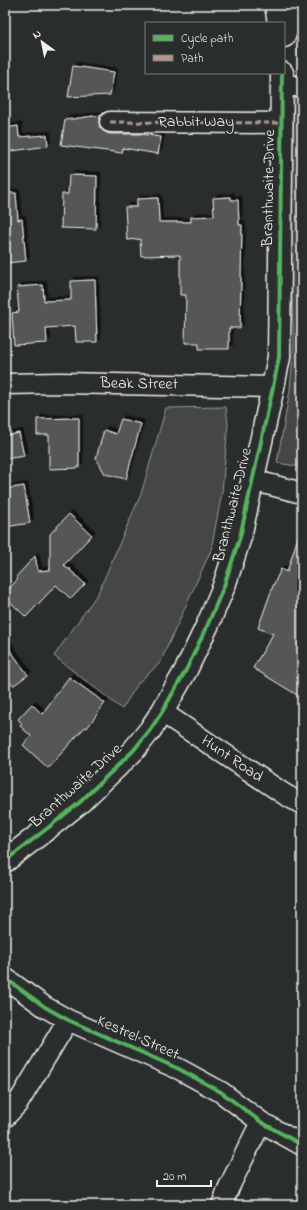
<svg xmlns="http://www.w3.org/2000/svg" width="307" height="1210" font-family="'Indie Flower',sans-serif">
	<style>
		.green { fill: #444645; stroke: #9c9c96 }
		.building { fill: #555756; stroke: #f4f1e8; filter: url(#shadow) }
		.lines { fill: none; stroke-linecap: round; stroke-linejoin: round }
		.street-casing { stroke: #f4f1e8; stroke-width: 23 }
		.secondary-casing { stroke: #f4f1e8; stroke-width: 25 }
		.street { stroke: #2a2d2e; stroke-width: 20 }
		.secondary { stroke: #2a2d2e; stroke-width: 22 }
		.quiet { stroke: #b2968c; stroke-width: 3; stroke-dasharray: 6 3; stroke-linecap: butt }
		.cycleway-casing { stroke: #2a2d2e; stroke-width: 6 }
		.cycleway { stroke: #56b35d; stroke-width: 4 }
		.labels { text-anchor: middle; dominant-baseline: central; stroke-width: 3.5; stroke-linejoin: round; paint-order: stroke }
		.street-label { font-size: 16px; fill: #f4f1e8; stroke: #2a2d2e }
	</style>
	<defs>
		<filter id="shadow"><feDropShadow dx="3.5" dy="-3.5" stdDeviation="0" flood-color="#0009"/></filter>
	</defs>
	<rect width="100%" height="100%" fill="#2a2d2e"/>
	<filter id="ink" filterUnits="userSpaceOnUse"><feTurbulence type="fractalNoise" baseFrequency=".025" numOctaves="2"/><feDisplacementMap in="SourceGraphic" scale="8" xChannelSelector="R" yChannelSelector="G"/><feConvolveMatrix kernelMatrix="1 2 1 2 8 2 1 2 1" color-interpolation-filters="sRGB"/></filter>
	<g filter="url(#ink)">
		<!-- green -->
		<path class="green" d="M 302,18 L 302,63 L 298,63 L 297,45 Z
			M 282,86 L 302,98 L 302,467 L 277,463 L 290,390 L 294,343 Z
			M 226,407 L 228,424 L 222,492 L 211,550 L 160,663 L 139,682 L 122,709 L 54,656 L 98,593 L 141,494 L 166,408 Z"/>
		<!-- building -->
		<path class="building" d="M 73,66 L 114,72 L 110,95 L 68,97 Z
			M 101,115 L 99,122 L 100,128 L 105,132 L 110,134 L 140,134 L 161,137 L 158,154 L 123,148 L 122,153 L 61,145 L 65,120 Z
			M 18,126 L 19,137 L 47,135 L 48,146 L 5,152 L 5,128 Z
			M 69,175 L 97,176 L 96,229 L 61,228 L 62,194 L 68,194 Z
			M 5,193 L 16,193 L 18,220 L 22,219 L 26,261 L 5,263 Z
			M 231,197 L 231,200 L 238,200 L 239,225 L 242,225 L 240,328 L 229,328 L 229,349 L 199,349 L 199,343 L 185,343 L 186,295 L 180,295 L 180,255 L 141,256 L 140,239 L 127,240 L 125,207 L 137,207 L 137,199 L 158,198 L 159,222 L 191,222 L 191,217 L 214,216 L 213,198 Z
			M 95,280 L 97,342 L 76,342 L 75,326 L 46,328 L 47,343 L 14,345 L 12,313 L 19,312 L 17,287 L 43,285 L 44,301 L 71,300 L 71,281 Z
			M 79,418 L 79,468 L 49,469 L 49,435 L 37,435 L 37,419 Z
			M 121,419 L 141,424 L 126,479 L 105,474 L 96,458 L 104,430 L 116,434 Z
			M 19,433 L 24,456 L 5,459 L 5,436 Z
			M 24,486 L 30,523 L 5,527 L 5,489 Z
			M 69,514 L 92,535 L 64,565 L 68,569 L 71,569 L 70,570 L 85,584 L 71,599 L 56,585 L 26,617 L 5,597 L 5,593 L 18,579 L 16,577 L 35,556 L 38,571 L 50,570 L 50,534 Z
			M 299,534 L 302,534 L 302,698 L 253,668 L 273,634 L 258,628 L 273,586 L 281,569 L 287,572 Z
			M 5,643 L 28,675 L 14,685 L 5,680 Z
			M 69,677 L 105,703 L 87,728 L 85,727 L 48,768 L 23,745 L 31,736 L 20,726 L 22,724 L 18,719 L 32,704 L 42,714 Z"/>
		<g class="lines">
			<!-- street casing -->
			<g class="street-casing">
				<path id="street" d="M 282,86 L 302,86
					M 110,122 L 282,123
					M 5,384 L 60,383 L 273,387
					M 252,480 L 302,493
					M 162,712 L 284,794 L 302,804
					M 5,978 L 45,1007 L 68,1020 L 179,1069 L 221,1092 L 261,1122 L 302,1145
					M 5,1117 L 18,1103 L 68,1020
					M 222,1205 L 229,1187 L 261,1122"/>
			</g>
			<!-- secondary casing -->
			<g class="secondary-casing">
				<path id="secondary" d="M 276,5 L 279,23
					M 284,36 L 296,5
					M 5,861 L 49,827 L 79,803 L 133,751 L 150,730 L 162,712 L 186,670 L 208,624 L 224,586 L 240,537 L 273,387 L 279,357 L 282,73"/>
			</g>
			<!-- street -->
			<use href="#street" class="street"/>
			<!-- secondary -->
			<use href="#secondary" class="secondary"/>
			<!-- quiet -->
			<path class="quiet" d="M 110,122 L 282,123"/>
			<!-- cycleway casing -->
			<g class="cycleway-casing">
				<path id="cycleway" d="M 5,861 L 49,827 L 79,803 L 133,751 L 150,730 L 162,712 L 186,670 L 208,624 L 224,586 L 240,537 L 273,387 L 279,357 L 282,73
					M 5,978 L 45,1007 L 68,1020 L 179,1069 L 221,1092 L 261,1122 L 302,1145"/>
			</g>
			<!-- cycleway -->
			<use href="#cycleway" class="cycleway"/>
		</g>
	</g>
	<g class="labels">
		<!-- street labels -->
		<g class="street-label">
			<text x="196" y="122">Rabbit Way</text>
			<text transform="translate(269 188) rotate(-89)">Branthwaite Drive</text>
			<text transform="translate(139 384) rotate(1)">Beak Street</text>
			<text transform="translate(233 505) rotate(-76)">Branthwaite Drive</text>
			<text transform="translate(232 759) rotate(34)">Hunt Road</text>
			<text transform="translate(76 786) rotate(-42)">Branthwaite Drive</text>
			<text transform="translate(138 1038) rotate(24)">Kestrel Street</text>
		</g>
	</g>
	<!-- margin -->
	<rect width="307" height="1210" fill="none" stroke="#2a2d2e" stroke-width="20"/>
	<rect x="10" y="10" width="287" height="1190" fill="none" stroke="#f4f1e8" stroke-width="1.5" filter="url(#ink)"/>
	<!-- legend -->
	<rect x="145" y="22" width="140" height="52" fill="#2a2d2e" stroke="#7b7b78"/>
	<rect x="153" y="35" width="20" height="6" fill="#56b35d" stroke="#7b7b78"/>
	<text x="181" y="42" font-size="12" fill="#f4f1e8">Cycle path</text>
	<rect x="153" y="55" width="20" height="6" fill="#b2968c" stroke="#7b7b78"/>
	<text x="181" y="62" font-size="12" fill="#f4f1e8">Path</text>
	<!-- north arrow -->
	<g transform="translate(42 42) rotate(327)" stroke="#2a2d2e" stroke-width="3" paint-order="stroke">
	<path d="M0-3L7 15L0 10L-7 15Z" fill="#f4f1e8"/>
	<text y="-6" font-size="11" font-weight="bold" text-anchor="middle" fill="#f4f1e8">N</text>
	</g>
	<!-- scale -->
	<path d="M157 1180v6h54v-6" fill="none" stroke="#f4f1e8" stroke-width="2"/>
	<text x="163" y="1180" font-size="12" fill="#f4f1e8" stroke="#2a2d2e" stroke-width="3" paint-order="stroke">20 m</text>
</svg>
